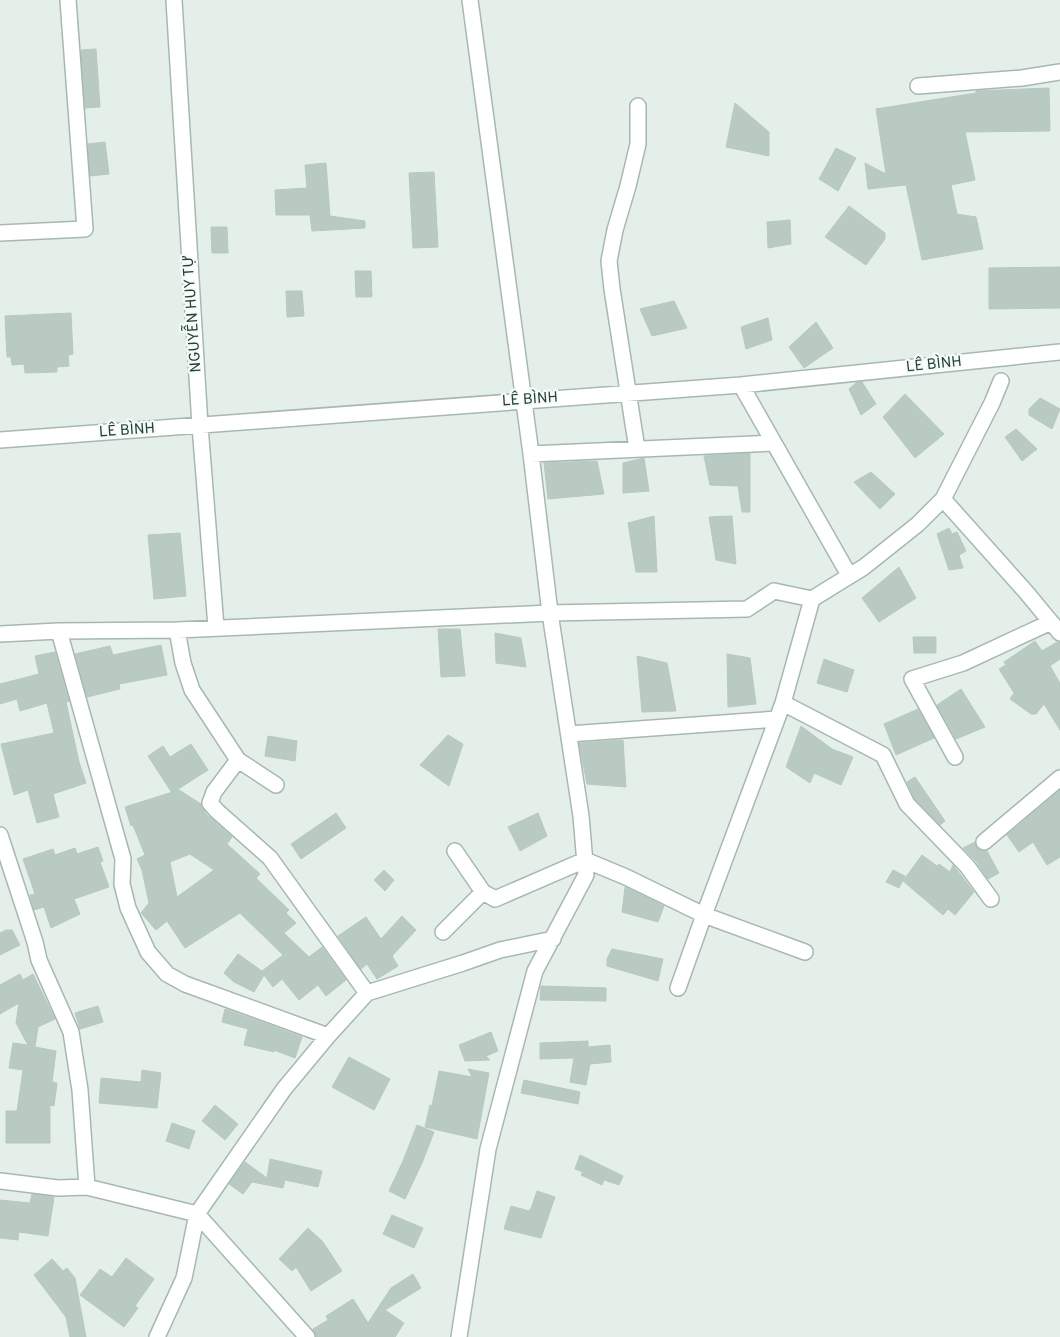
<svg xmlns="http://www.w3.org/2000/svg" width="1060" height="1337" font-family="Overpass,sans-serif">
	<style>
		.building { fill: #b9cac2; stroke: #b6c9c0; fill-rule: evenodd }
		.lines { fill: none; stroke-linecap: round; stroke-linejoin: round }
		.minor-casing { stroke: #a7b8b1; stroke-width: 18 }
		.minor { stroke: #fff; stroke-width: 15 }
		.labels { text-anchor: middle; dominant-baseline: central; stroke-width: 4.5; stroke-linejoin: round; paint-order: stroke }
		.street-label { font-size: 15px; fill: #224238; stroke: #f6fbf8 }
	</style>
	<rect width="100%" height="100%" fill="#e5efea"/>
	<!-- building -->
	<path class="building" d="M 96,49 L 100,107 L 85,108 L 81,50 Z
		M 1049,88 L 1050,131 L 965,132 L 975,180 L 951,185 L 957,214 L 976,217 L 983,249 L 922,260 L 906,185 L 868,189 L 865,163 L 886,174 L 876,109 L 976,93 L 976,91 Z
		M 735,103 L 769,132 L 769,156 L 726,147 Z
		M 105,142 L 109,174 L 90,176 L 88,144 Z
		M 836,148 L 856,158 L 838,191 L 819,179 Z
		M 326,163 L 330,216 L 365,221 L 365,228 L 312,231 L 310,215 L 276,215 L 275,190 L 307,188 L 305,165 Z
		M 434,172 L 438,247 L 413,248 L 409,173 Z
		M 849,206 L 885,233 L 885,239 L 866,265 L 825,237 Z
		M 790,220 L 791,244 L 768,248 L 767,222 Z
		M 211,227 L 227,227 L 228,253 L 212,253 Z
		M 1060,267 L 1060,308 L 989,309 L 989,268 Z
		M 355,271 L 371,271 L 372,297 L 356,297 Z
		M 286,291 L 302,291 L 304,316 L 287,317 Z
		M 674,301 L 687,328 L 652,336 L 640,309 Z
		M 71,313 L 73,354 L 68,355 L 69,366 L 57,367 L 57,372 L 25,373 L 24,364 L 12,365 L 11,357 L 7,357 L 5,316 Z
		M 768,318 L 772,340 L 746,349 L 741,327 Z
		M 816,322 L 833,348 L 804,368 L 789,347 Z
		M 857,382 L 862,382 L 876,404 L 861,415 L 849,389 Z
		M 905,394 L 944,434 L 915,458 L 883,417 Z
		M 1040,398 L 1060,409 L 1052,429 L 1029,415 L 1029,409 Z
		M 1016,429 L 1037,449 L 1022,461 L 1005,437 Z
		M 750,453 L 750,512 L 742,512 L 738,486 L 710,485 L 704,456 Z
		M 644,458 L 649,491 L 623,493 L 623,463 Z
		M 597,461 L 604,494 L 548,499 L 544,463 Z
		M 871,472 L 895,494 L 880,509 L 854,482 Z
		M 654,516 L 657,572 L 636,572 L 628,523 Z
		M 732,516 L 736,564 L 716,560 L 709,517 Z
		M 949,528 L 952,534 L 957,532 L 966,551 L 959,555 L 963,568 L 949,570 L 937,534 Z
		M 180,533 L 186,596 L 154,599 L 148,535 Z
		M 899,567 L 916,598 L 879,622 L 862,598 Z
		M 438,629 L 460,629 L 465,676 L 441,677 Z
		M 495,633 L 521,638 L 526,667 L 496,663 Z
		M 913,637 L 936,637 L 936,653 L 914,653 Z
		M 1035,641 L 1042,651 L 1057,642 L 1060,642 L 1060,659 L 1050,666 L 1060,683 L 1060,730 L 1044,704 L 1036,714 L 1031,714 L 1010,699 L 1014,693 L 999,669 L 1006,665 L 1004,662 Z
		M 161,645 L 167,675 L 119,684 L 120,689 L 87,697 L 75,654 L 110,646 L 113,655 Z
		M 55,652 L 69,701 L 66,702 L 79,762 L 86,783 L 53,794 L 59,817 L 37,823 L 28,790 L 14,795 L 1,744 L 54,733 L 47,703 L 20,711 L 17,699 L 0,704 L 0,684 L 39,674 L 35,656 Z
		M 727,654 L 750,658 L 756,704 L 728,707 Z
		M 637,656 L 667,663 L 676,711 L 642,712 Z
		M 824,659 L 854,670 L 847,692 L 817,683 Z
		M 961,689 L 985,727 L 956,739 L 937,705 Z
		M 918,709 L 934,738 L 896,755 L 884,724 Z
		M 801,726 L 832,749 L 853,757 L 841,785 L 814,773 L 810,783 L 786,767 Z
		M 448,735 L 463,744 L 449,786 L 420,765 Z
		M 268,736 L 297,741 L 295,761 L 265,756 Z
		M 623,740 L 626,787 L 587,784 L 579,743 Z
		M 191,744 L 208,770 L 172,793 L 148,756 L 163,746 L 170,757 Z
		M 915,777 L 945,821 L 940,825 L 915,799 L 907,782 Z
		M 179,790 L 201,804 L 206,814 L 232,837 L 227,844 L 260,874 L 256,878 L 289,910 L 286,913 L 296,923 L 284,933 L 309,957 L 322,947 L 346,980 L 326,996 L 318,985 L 299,1000 L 282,979 L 273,987 L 264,975 L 254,992 L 234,982 L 224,973 L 238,954 L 262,971 L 283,955 L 240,913 L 185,948 L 167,921 L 156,930 L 141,913 L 149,903 L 142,870 L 137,859 L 145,855 L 133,825 L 131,826 L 125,807 ZM 190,854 L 214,870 L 177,897 L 170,862 Z
		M 1060,790 L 1060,857 L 1047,865 L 1033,842 L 1019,852 L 1007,835 Z
		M 336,813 L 346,828 L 301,859 L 291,844 Z
		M 538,813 L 547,836 L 520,851 L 508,827 Z
		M 975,842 L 977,848 L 981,851 L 987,851 L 999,873 L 988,879 L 975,860 L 963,848 Z
		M 98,847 L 103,861 L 100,862 L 109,887 L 74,899 L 80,914 L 51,928 L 44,907 L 34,910 L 30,895 L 35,894 L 23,859 L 53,849 L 55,855 L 75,848 L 77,854 Z
		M 922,855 L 937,866 L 939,864 L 950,872 L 953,865 L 974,892 L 955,915 L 948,909 L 943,915 L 903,881 Z
		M 384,870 L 394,880 L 385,891 L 374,880 Z
		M 893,870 L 905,876 L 899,888 L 886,882 Z
		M 625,887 L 664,906 L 658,922 L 622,912 Z
		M 402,916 L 416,930 L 392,956 L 398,966 L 377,979 L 367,964 L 361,969 L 338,936 L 366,917 L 381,939 Z
		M 6,930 L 12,930 L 20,945 L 0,955 L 0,933 Z
		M 612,949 L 663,959 L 658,981 L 607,966 L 607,959 Z
		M 20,974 L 23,980 L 33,974 L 55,1019 L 38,1027 L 35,1047 L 56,1051 L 52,1082 L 57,1083 L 54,1106 L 50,1105 L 50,1143 L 6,1143 L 6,1111 L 17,1111 L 23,1070 L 9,1068 L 13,1043 L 28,1045 L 16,1023 L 19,1003 L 0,1014 L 0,985 Z
		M 541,986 L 606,988 L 606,1001 L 540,1000 Z
		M 98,1006 L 103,1022 L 80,1029 L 75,1013 Z
		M 225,1009 L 302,1037 L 295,1058 L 274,1050 L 274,1052 L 244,1045 L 248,1029 L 222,1022 Z
		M 491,1032 L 498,1051 L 486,1056 L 490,1060 L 465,1061 L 459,1045 Z
		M 588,1041 L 588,1047 L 610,1045 L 611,1062 L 590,1064 L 586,1085 L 570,1082 L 574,1058 L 540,1059 L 540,1043 Z
		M 349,1057 L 390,1079 L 374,1110 L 332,1087 Z
		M 468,1069 L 489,1073 L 477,1139 L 425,1127 L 430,1105 L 432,1106 L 439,1071 L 472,1077 Z
		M 142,1070 L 161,1073 L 157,1108 L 99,1103 L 101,1078 L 141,1082 Z
		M 524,1080 L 580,1092 L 578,1104 L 521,1093 Z
		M 215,1105 L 238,1124 L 225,1140 L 202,1121 Z
		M 172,1123 L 195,1131 L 189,1149 L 166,1141 Z
		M 417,1125 L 434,1132 L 422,1163 L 405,1199 L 389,1191 L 403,1161 Z
		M 580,1155 L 623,1176 L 619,1185 L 604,1180 L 602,1185 L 581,1175 L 583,1172 L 575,1169 Z
		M 270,1159 L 322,1171 L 318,1187 L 285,1180 L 283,1188 L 252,1182 L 243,1194 L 229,1184 L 245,1162 L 267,1178 Z
		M 537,1191 L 555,1197 L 541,1238 L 504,1229 L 511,1206 L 529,1211 L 530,1209 L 531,1209 Z
		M 32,1194 L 54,1197 L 48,1236 L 19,1232 L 18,1240 L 0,1238 L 0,1200 L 30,1203 Z
		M 392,1215 L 423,1228 L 414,1248 L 383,1234 Z
		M 308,1228 L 323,1242 L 342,1271 L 311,1291 L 296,1267 L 292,1271 L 279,1259 Z
		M 126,1258 L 154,1279 L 135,1306 L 138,1308 L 124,1327 L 80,1295 L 100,1269 L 112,1277 Z
		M 52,1259 L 63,1271 L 67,1268 L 75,1278 L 86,1337 L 70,1337 L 66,1317 L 34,1275 Z
		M 413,1274 L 421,1288 L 385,1310 L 404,1323 L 395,1337 L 316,1337 L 313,1329 L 328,1320 L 326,1316 L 353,1299 L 368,1323 L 391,1288 Z"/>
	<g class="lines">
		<!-- minor casing -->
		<g class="minor-casing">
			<path id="minor" d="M 174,0 L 200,426 L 216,627
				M 918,86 L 1022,78 L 1060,72
				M 0,233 L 85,229 L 68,0
				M 741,385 L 849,575
				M 0,440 L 741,385 L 1060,352
				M 637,449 L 612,289 L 609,261 L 615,230 L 628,186 L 638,144 L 638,106
				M 531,454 L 774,443
				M 943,499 L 1026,592 L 1060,633
				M 177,630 L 183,663 L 192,690 L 238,760 L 276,785
				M 59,631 L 123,859 L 122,884 L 128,908 L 148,952 L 167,974 L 185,984 L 328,1036
				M 0,634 L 59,631 L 177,630 L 550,613 L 747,609 L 774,591 L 812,599 L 864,567 L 918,524 L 943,499 L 992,403 L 1001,381
				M 783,703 L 883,755 L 907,804 L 967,866 L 991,899
				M 569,734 L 777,719
				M 955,757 L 912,679 L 963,663 L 1051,622
				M 238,760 L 214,792 L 210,803 L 217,811 L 270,858 L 367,993
				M 0,835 L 35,942 L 39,960 L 71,1032 L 80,1090 L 87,1187 L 197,1214 L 307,1337
				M 984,842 L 1060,778
				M 455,851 L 483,892 L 495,899 L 585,860 L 626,877 L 704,915 L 805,952
				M 443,932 L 483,892
				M 678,988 L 704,915 L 783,703 L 812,599
				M 0,1181 L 58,1188 L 87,1187
				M 157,1337 L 184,1278 L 197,1214 L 284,1089 L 328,1036 L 367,993 L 463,963 L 500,950 L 553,939
				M 459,1337 L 488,1149 L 535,971 L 586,875 L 581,816 L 550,613 L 531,454 L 470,0"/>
		</g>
		<!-- minor -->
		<use href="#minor" class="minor"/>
	</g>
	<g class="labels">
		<!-- street labels -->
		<g class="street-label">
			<text transform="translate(193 314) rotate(-94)">NGUYỄN HUY TỰ</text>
			<text transform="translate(934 365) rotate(-6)">LÊ BÌNH</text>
			<text transform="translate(530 400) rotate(-4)">LÊ BÌNH</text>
			<text transform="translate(127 431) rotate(-4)">LÊ BÌNH</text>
		</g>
	</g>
</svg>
